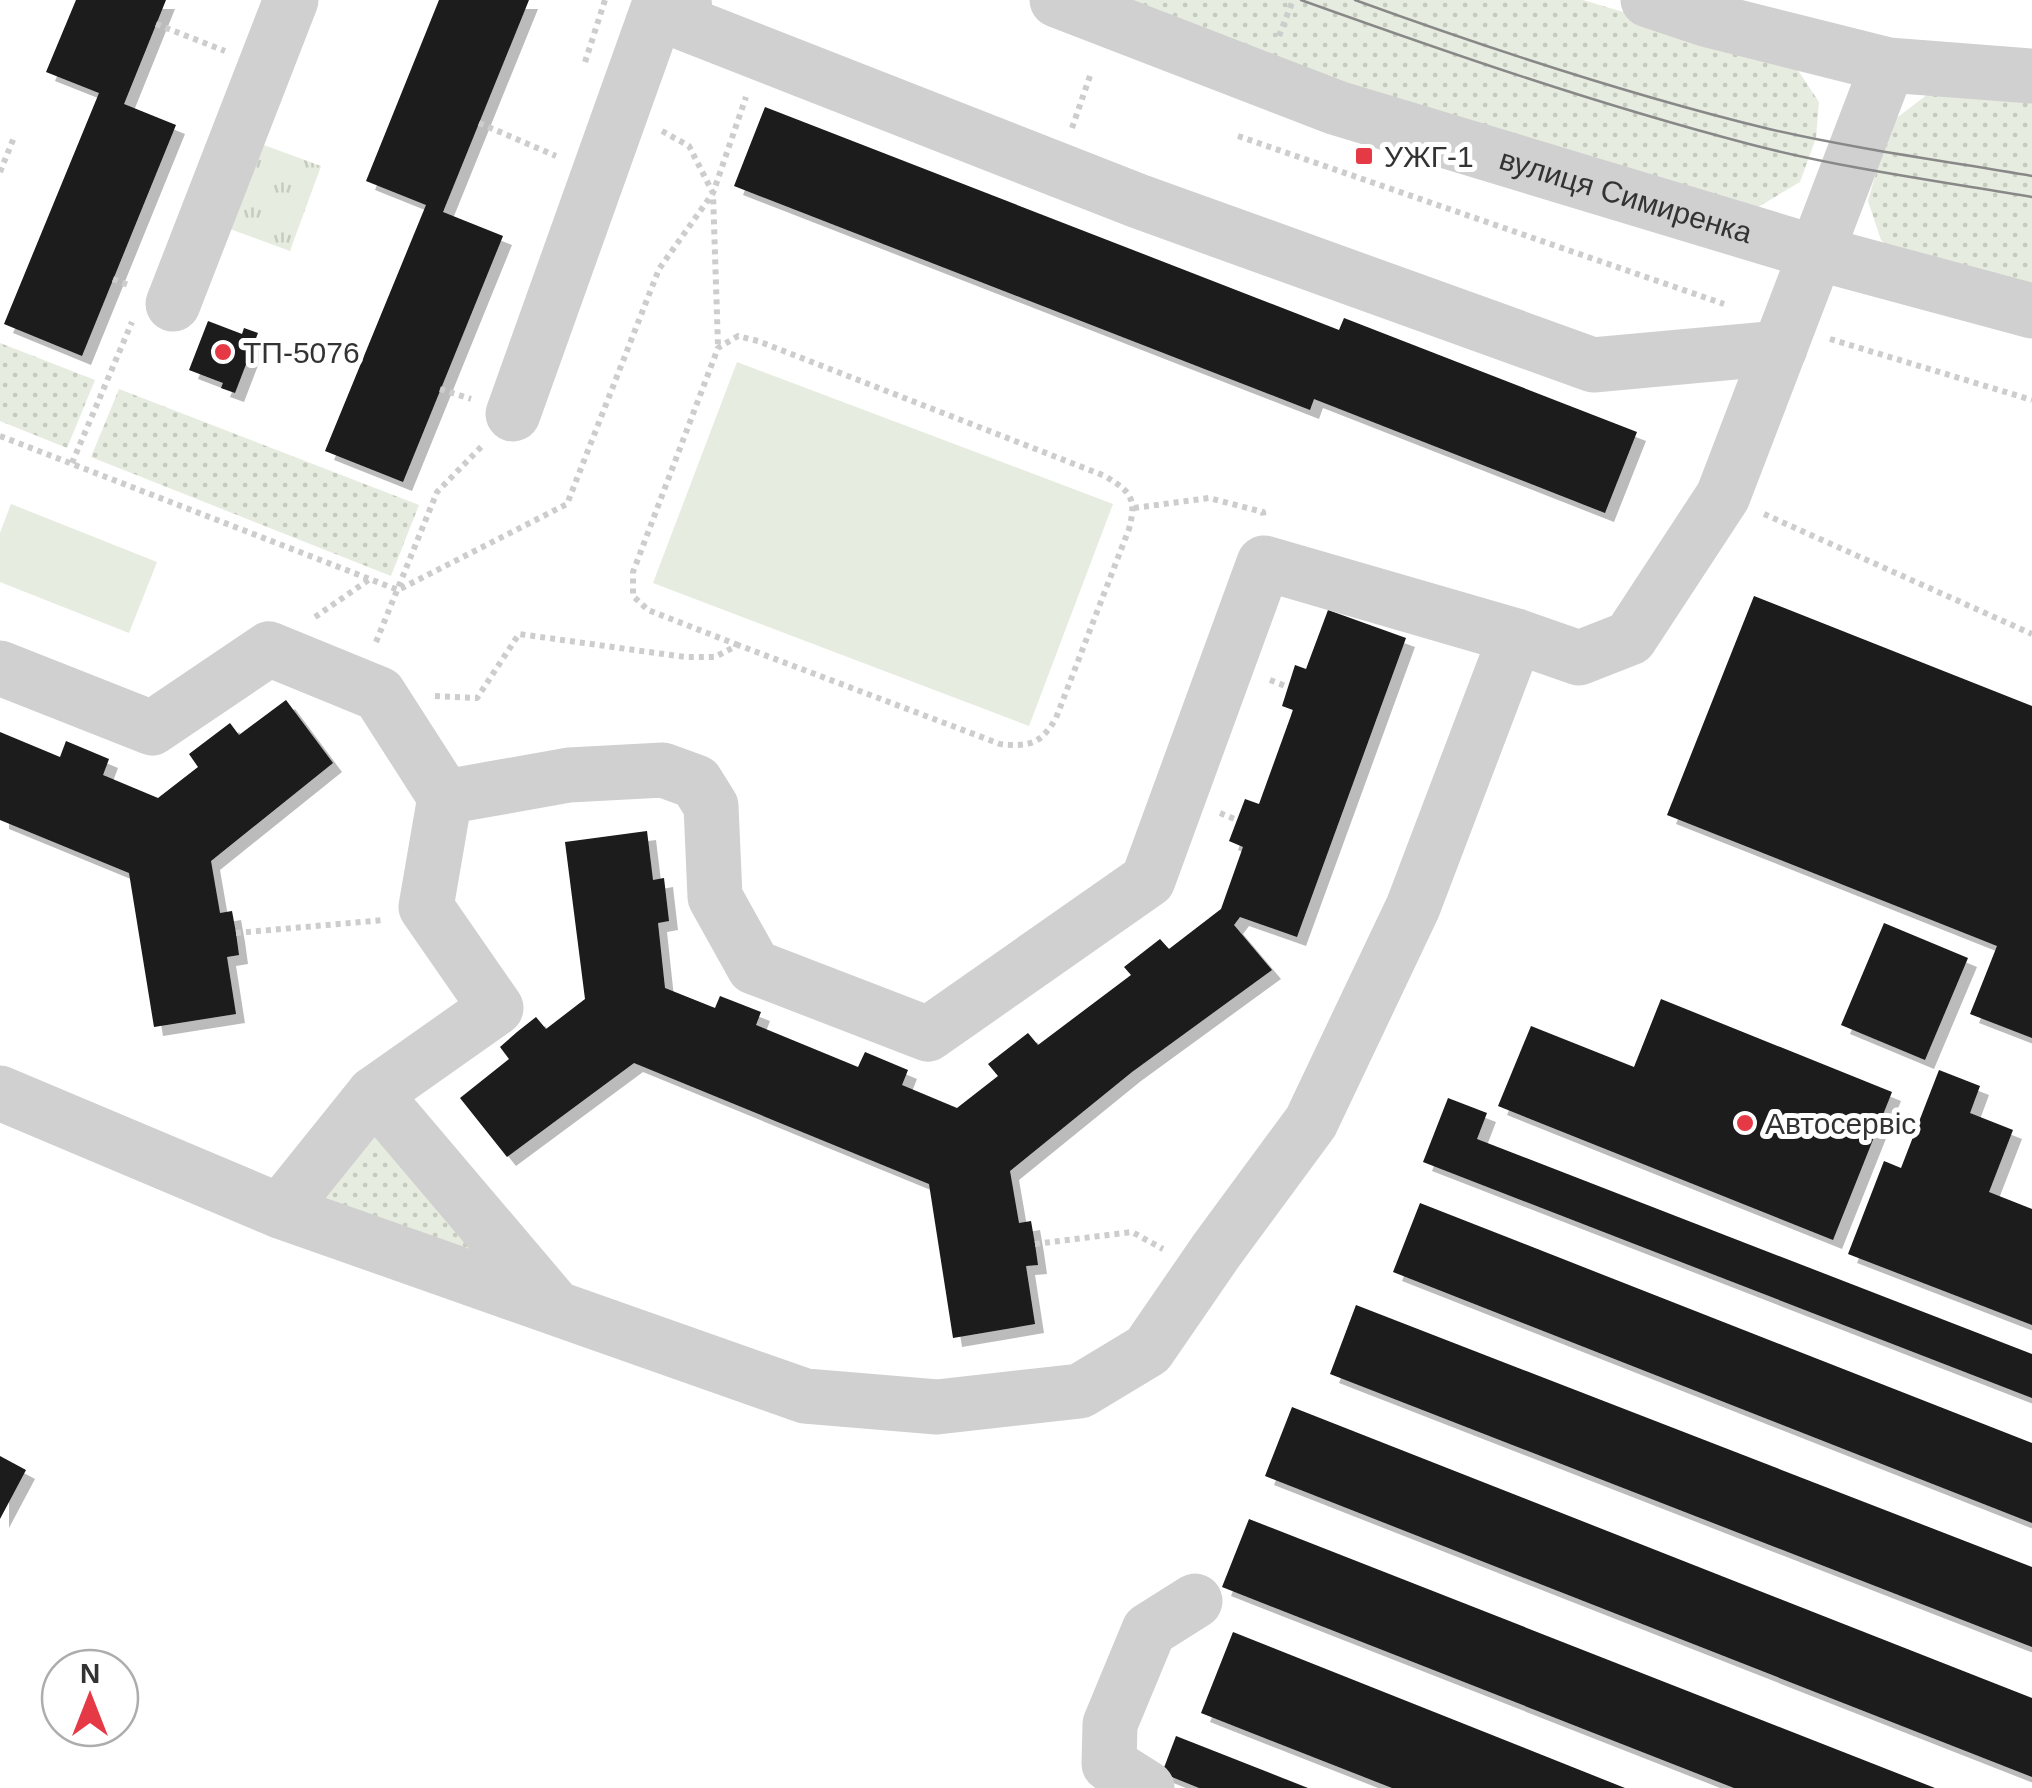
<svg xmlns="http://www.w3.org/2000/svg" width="2032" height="1788" font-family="Arial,sans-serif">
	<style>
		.grass { fill: url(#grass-dots) }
		.park { fill: url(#park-tufts) }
		.pitch { fill: #e6ecdf }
		.building { fill: #1a1a1a; filter: url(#shadow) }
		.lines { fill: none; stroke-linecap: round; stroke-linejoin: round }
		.path { stroke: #cdcdcd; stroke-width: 6; stroke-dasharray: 5 5; stroke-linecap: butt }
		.minor { stroke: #d0d0d0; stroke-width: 55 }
		.tram { stroke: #888; stroke-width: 2.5 }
		.poi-dot { fill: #e63946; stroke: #fff; stroke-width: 4 }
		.labels { text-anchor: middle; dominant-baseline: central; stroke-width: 10; stroke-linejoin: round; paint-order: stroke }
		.poi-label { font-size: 30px; fill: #333; stroke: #fff; text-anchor: start }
		.street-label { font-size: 30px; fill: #333; stroke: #fff }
	</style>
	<defs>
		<pattern id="grass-dots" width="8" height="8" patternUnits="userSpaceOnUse" patternTransform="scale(2.5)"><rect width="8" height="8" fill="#e6ecdf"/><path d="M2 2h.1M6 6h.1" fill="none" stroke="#c6cbc0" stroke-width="1.8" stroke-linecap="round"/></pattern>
		<pattern id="park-tufts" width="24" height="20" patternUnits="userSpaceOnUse" patternTransform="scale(2.5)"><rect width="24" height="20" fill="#e6ecdf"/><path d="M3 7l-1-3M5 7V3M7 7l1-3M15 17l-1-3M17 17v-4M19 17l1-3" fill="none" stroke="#c6cbc0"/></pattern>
		<filter id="shadow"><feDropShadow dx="9" dy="9" stdDeviation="0" flood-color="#0004"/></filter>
	</defs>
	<rect width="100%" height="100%" fill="#fff"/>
	<!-- grass -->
	<path class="grass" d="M 1108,0 L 1583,0 L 1793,63 L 1819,102 L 1816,138 L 1800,182 L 1748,213 L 1418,108 Z
		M 1932,91 L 2032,99 L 2032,288 L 1899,255 L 1881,240 L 1868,201 L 1890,123 Z
		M 0,343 L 95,380 L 67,448 L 0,421 Z
		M 119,389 L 419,505 L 391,576 L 91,457 Z
		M 378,1135 L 493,1258 L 324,1202 L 325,1187 L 363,1137 Z"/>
	<!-- park -->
	<path class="park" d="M 261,144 L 321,166 L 290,251 L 230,229 Z"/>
	<!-- pitch -->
	<path class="pitch" d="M 737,362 L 1113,504 L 1029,726 L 653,583 Z
		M 11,504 L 157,562 L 129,633 L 0,582 L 0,533 Z"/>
	<!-- building -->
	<path class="building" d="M 76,0 L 166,0 L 124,104 L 176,125 L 82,356 L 4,324 L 99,93 L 46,72 Z
		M 439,0 L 529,0 L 443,212 L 503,236 L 403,482 L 325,451 L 426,205 L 366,181 Z
		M 765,107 L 1339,330 L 1344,318 L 1637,432 L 1605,513 L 1314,399 L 1310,410 L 734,186 Z
		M 208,321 L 242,334 L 244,328 L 258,333 L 235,393 L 221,388 L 223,383 L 189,370 Z
		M 1754,596 L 2032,706 L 2032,1038 L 1970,1014 L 1997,946 L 1667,815 Z
		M 1328,610 L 1406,638 L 1297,937 L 1240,917 L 1234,925 L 1272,970 L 1132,1072 L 1010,1171 L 1019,1223 L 1031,1221 L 1035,1244 L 1038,1265 L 1026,1266 L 1035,1324 L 953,1338 L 929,1184 L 634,1063 L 507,1157 L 460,1098 L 509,1059 L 500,1047 L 517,1032 L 536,1017 L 546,1029 L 585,999 L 565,842 L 647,831 L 653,880 L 664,878 L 669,921 L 658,923 L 665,988 L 715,1008 L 720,996 L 761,1012 L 756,1025 L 858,1067 L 865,1052 L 908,1070 L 902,1085 L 957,1108 L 998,1076 L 988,1064 L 1028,1033 L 1038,1045 L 1131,975 L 1124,967 L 1160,939 L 1169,949 L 1221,909 L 1243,847 L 1229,841 L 1245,799 L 1259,804 L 1293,710 L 1282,706 L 1295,665 L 1306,669 Z
		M 286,700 L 333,763 L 211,861 L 220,913 L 232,911 L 236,933 L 239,955 L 227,957 L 236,1014 L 154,1027 L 129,873 L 0,820 L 0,732 L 60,757 L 66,741 L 109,759 L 103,775 L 158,798 L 198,767 L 189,754 L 230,723 L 239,735 Z
		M 1884,923 L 1968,958 L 1925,1060 L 1841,1025 Z
		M 1661,999 L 1892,1092 L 1833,1240 L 1498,1106 L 1531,1026 L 1634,1067 Z
		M 1939,1070 L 1980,1086 L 1970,1113 L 2013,1130 L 1989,1192 L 2032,1209 L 2032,1325 L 1848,1254 L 1884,1161 L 1901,1168 Z
		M 1448,1098 L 1487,1113 L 1477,1139 L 2032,1354 L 2032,1398 L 1423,1162 Z
		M 1420,1203 L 2032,1443 L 2032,1523 L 1393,1272 Z
		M 1356,1305 L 2032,1567 L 2032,1647 L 1330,1374 Z
		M 1292,1407 L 2032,1698 L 2032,1777 L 1265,1476 Z
		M 0,1456 L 26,1470 L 0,1519 Z
		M 1249,1519 L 1935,1788 L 1734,1788 L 1222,1587 Z
		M 1233,1632 L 1625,1788 L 1392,1788 L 1201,1713 Z
		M 1176,1736 L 1308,1788 L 1199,1788 L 1162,1773 Z"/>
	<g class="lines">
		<!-- path -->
		<path class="path" d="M 156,24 L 225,51
			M 1279,36 L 1293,0
			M 585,62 L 605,0
			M 479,123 L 556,156
			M 1072,128 L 1091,73
			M 662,131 L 689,146 L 713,193 L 718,346
			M 1238,136 L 1724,304
			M 0,172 L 15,135
			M 113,279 L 131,286
			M 1830,339 L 2032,400
			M 440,389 L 471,399
			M 0,436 L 398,590 L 567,504 L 659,269 L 713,193 L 746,97
			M 72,463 L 132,322
			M 1134,508 L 1209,498 L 1263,512 L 1264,519
			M 1764,514 L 2032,634
			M 315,617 L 370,579
			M 376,642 L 437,492 L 483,445
			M 1270,680 L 1288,687
			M 435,696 L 477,698 L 519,634 L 685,657 L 715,657 L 738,645 L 1000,744 C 1030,747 1041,744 1056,718 L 1129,529 C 1137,498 1131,492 1105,476 L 758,341 L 738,336 L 718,348 L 633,572 L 633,596 L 648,610 L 738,645
			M 1220,813 L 1237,820
			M 236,933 L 384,920
			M 1035,1244 L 1132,1232 L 1163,1249"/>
		<!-- minor -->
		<g class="minor">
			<path d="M 684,0 L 686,24 L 1138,201 L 1593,365 L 1780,348"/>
			<path id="s1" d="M 1057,0 L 1337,108 L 1817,253 L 2032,311"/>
			<path d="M 1648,0 L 1705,19 L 1888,65 L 2032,76"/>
			<path d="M 173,304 L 291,0"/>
			<path d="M 513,414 L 661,0"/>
			<path d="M 0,668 L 152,728 L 269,649 L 379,694 L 445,797 L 569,775 L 663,770 L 696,782 L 711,806 L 715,897 L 754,967 L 928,1034 L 1148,880 L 1264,563 L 1516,636"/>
			<path d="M 0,1093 L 280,1211 L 805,1396 L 937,1407 L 1080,1391 L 1148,1350 L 1216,1251 L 1311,1122 L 1413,907 L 1516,636 L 1579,658 L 1630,638 L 1723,496 L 1888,65"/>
			<path d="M 374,1094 L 554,1306"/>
			<path d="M 280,1211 L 374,1094 L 496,1008 L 426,907 L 445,797"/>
			<path d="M 1147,1788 L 1109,1764 L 1110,1724 L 1149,1630 L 1195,1601"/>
		</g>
		<!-- tram -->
		<path class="tram" d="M 1301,0 C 1449,53 1596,104 1749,144 C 1841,168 1937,181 2032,197
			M 1355,0 C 1490,49 1629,95 1769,129 C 1856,149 1944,161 2032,176"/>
	</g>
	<!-- markers -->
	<g class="poi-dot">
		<rect x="1354" y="146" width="20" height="20" rx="5"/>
		<circle cx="223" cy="352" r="10"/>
		<circle cx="1745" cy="1123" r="10"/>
	</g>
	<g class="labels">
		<!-- poi labels -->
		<g class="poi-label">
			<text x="1384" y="156">УЖГ-1</text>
			<text x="243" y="352">ТП-5076</text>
			<text x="1765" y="1123">Автосервіс</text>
		</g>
		<!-- street labels -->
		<g class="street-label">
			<text stroke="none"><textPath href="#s1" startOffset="602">вулиця Симиренка</textPath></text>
		</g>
	</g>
	<!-- north arrow -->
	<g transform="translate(90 1698)"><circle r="48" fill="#ffffff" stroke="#adadad" stroke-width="2.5"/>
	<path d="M0-8L18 38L0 25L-18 38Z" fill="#e63946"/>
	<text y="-15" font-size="28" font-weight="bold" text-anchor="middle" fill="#333333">N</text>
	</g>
</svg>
